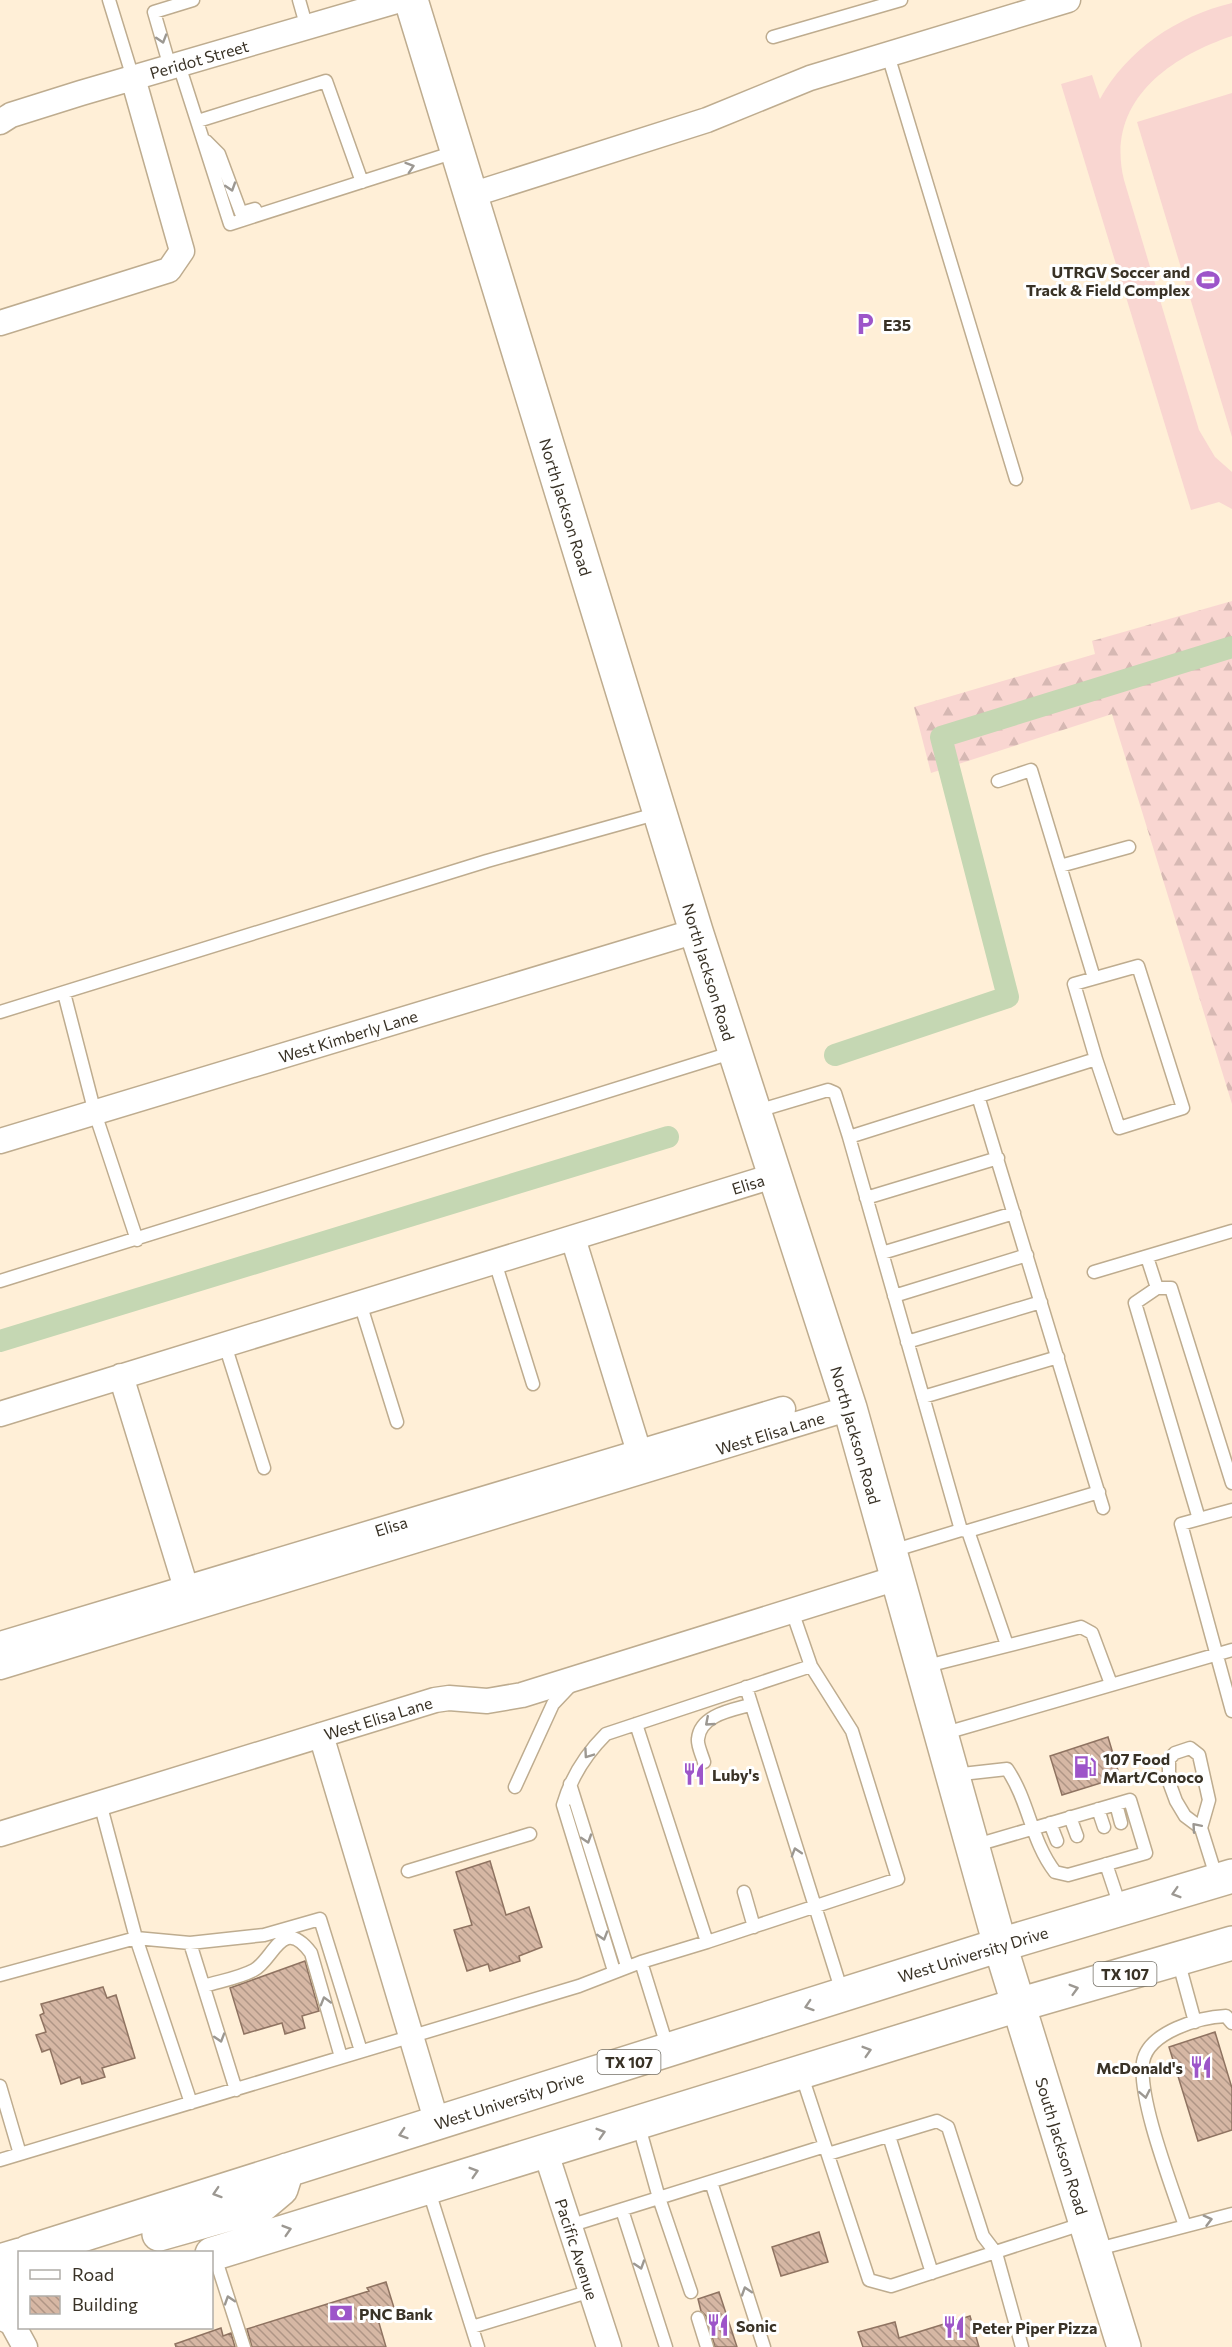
<svg xmlns="http://www.w3.org/2000/svg" width="1232" height="2347" font-family="Commissioner,sans-serif">
	<style>
		.forest { fill: url(#forest-firs) }
		.pitch { fill: #f9d6d1 }
		.lines { fill: none; stroke-linecap: round; stroke-linejoin: round }
		.canal { stroke: #c5d7b3; stroke-width: 22 }
		.building { fill: url(#building-back-hatch); stroke: #8f7361; stroke-width: 1.5 }
		.lane-casing { stroke: #beac8f; stroke-width: 15 }
		.street-casing { stroke: #beac8f; stroke-width: 27 }
		.secondary-casing { stroke: #beac8f; stroke-width: 36 }
		.primary-casing { stroke: #beac8f; stroke-width: 36 }
		.lane { stroke: #fff; stroke-width: 12 }
		.street { stroke: #fff; stroke-width: 24 }
		.secondary { stroke: #fff; stroke-width: 33 }
		.primary { stroke: #fff; stroke-width: 33 }
		.oneway { stroke: #9c9892 }
		.labels { text-anchor: middle; dominant-baseline: central; stroke-width: 6; stroke-linejoin: round; paint-order: stroke }
		.shield { fill: #fff; stroke: #747067; stroke-width: 1.5 }
		.shield-label { font-size: 15px; font-weight: bold; fill: #393226 }
		.street-label { font-size: 16px; fill: #393226; stroke: #fff }
		.poi-label { font-size: 16px; font-weight: bold; fill: #393226; stroke: #fff; text-anchor: start }
	</style>
	<defs>
		<pattern id="forest-firs" width="22" height="20" patternUnits="userSpaceOnUse" patternTransform="scale(1.5)"><rect width="22" height="20" fill="#f9d6d1"/><path d="M5 1l3.5 6h-7zM16 11l3.5 6h-7z" fill="#d6b8b3"/></pattern>
		<pattern id="building-back-hatch" width="6" height="6" patternUnits="userSpaceOnUse" patternTransform="scale(1.5)"><rect width="6" height="6" fill="#d6b7a4"/><path d="M-1 5l2 2M0 0l6 6M5-1l2 2" fill="none" stroke="#af9585"/></pattern>
	</defs>
	<rect width="100%" height="100%" fill="#ffefd7"/>
	<!-- forest -->
	<path class="forest" d="M 1232,601 L 1232,1104 L 1112,714 L 931,773 L 914,707 L 1095,654 L 1092,641 Z"/>
	<!-- pitch -->
	<path class="pitch" d="M 1232,3 L 1232,36 C 1167,58 1105,103 1124,180 L 1199,430 L 1215,457 L 1232,472 L 1232,509 L 1219,502 L 1191,510 L 1061,84 L 1092,75 L 1100,99 C 1127,50 1177,16 1232,3 Z
		M 1232,93 L 1232,437 L 1137,122 Z"/>
	<g class="lines">
		<!-- canal -->
		<path class="canal" d="M 835,1055 L 1008,997 L 941,737 L 1232,647
			M 0,1341 L 668,1137"/>
	</g>
	<!-- building -->
	<path class="building" d="M 1108,1737 L 1120,1777 L 1062,1795 L 1050,1756 Z
		M 490,1861 L 506,1915 L 529,1907 L 542,1947 L 519,1956 L 520,1961 L 490,1971 L 488,1964 L 467,1971 L 454,1930 L 472,1925 L 456,1872 Z
		M 305,1961 L 319,2011 L 302,2016 L 305,2028 L 285,2034 L 282,2023 L 244,2034 L 230,1988 Z
		M 103,1987 L 107,1998 L 116,1995 L 135,2058 L 102,2068 L 105,2077 L 82,2084 L 80,2077 L 61,2084 L 50,2049 L 42,2052 L 36,2035 L 46,2032 L 40,2015 L 44,2013 L 41,2004 Z
		M 1215,2032 L 1232,2088 L 1232,2130 L 1198,2141 L 1169,2047 Z
		M 819,2232 L 828,2262 L 781,2276 L 772,2247 Z
		M 386,2282 L 395,2311 L 377,2316 L 386,2347 L 252,2347 L 247,2329 L 369,2291 L 367,2288 Z
		M 719,2292 L 737,2347 L 715,2347 L 706,2316 L 701,2311 L 698,2299 Z
		M 970,2316 L 979,2347 L 863,2347 L 858,2332 L 895,2322 L 899,2338 Z
		M 221,2328 L 223,2336 L 231,2333 L 235,2347 L 176,2347 L 175,2344 Z"/>
	<g class="lines">
		<!-- lane casing -->
		<g class="lane-casing">
			<path id="lane" d="M 109,0 L 133,78
				M 299,0 L 307,28
				M 773,37 L 901,0
				M 888,55 L 1016,479
				M 179,65 L 230,224 L 455,152
				M 170,67 L 154,12 L 193,0
				M 198,121 L 326,81 L 362,182
				M 206,141 L 219,154 L 241,213 L 255,209
				M 998,781 L 1031,770 L 1094,978
				M 1060,866 L 1129,847
				M 64,993 L 95,1113 L 137,1240
				M 0,1012 L 487,861 L 659,813
				M 978,1096 L 1103,1508
				M 754,1112 L 828,1090 L 835,1093 L 849,1137
				M 866,1198 L 998,1158
				M 882,1253 L 1014,1213
				M 1147,1257 L 1157,1288
				M 495,1262 L 533,1384
				M 1094,1272 L 1232,1231
				M 0,1281 L 734,1052
				M 894,1296 L 1027,1255
				M 360,1303 L 397,1422
				M 907,1342 L 1041,1302
				M 225,1345 L 264,1468
				M 923,1397 L 1058,1357
				M 1232,1510 L 1181,1524 L 1232,1711
				M 1199,1519 L 1135,1303 L 1157,1288 L 1171,1288 L 1232,1483
				M 961,1530 L 849,1137 L 1096,1059 L 1074,984 L 1138,966 L 1183,1108 L 1119,1128 L 1096,1059
				M 968,1531 L 1099,1492
				M 892,1551 L 961,1530 L 968,1531 L 1007,1645
				M 923,1667 L 1081,1627 L 1092,1633 L 1111,1684
				M 746,1687 L 842,1992
				M 636,1724 L 707,1942 L 641,1962 L 668,2049
				M 942,1734 L 1232,1650
				M 704,1762 C 702,1755 697,1745 698,1739 C 700,1715 732,1710 750,1705
				M 953,1775 L 1007,1769 C 1029,1801 1031,1841 1055,1872 L 1068,1875 L 1146,1853 L 1130,1800 L 973,1846
				M 570,1784 L 627,1966
				M 515,1787 L 553,1704 L 571,1685
				M 100,1803 L 136,1938 L 191,2103
				M 1116,1804 L 1121,1823
				M 1098,1809 L 1104,1827
				M 1070,1817 L 1077,1836
				M 1050,1823 L 1057,1841
				M 1201,1828 L 1209,1800 L 1199,1755 L 1190,1748 L 1175,1753 L 1169,1759 L 1169,1782 L 1176,1801 L 1185,1816 L 1201,1828 L 1217,1879
				M 1106,1864 L 1121,1909
				M 408,1871 L 530,1834
				M 744,1892 L 754,1927
				M 707,1942 L 898,1879 L 852,1731 L 811,1666 L 792,1611
				M 190,1943 L 236,2090
				M 1178,1960 L 1195,2022
				M 614,1971 L 563,1805 C 571,1777 585,1755 606,1734 L 811,1666
				M 0,1975 L 136,1938 L 190,1943 L 264,1935 L 320,1919 L 361,2051
				M 204,1986 C 220,1981 239,1978 254,1970 C 274,1959 282,1915 311,1953 L 341,2057
				M 801,2073 L 869,2280 L 891,2286 L 1085,2223
				M 0,2086 L 20,2154
				M 638,2123 L 659,2198 L 691,2292
				M 889,2136 L 932,2273
				M 828,2154 L 937,2121 L 948,2127 L 983,2236 L 996,2253 L 1022,2347
				M 0,2160 L 579,1986 L 641,1962
				M 711,2182 L 764,2347
				M 428,2188 L 478,2347
				M 622,2210 L 666,2347
				M 569,2226 L 825,2146
				M 1185,2226 C 1172,2186 1138,2100 1143,2062 C 1148,2032 1200,2017 1226,2016 L 1232,2023
				M 1094,2250 L 1232,2214
				M 214,2254 L 244,2347
				M 698,2318 L 707,2347
				M 472,2327 L 591,2291"/>
		</g>
		<!-- street casing -->
		<g class="street-casing">
			<path id="street" d="M 0,122 L 11,115 L 81,93 L 400,0
				M 471,195 L 707,120 L 810,78 L 1068,0
				M 0,323 L 169,270 L 182,251 L 133,78
				M 0,1141 L 696,931
				M 573,1238 L 639,1452
				M 121,1376 L 186,1588
				M 0,1414 L 773,1176
				M 0,1644 L 783,1409
				M 0,1667 L 850,1408
				M 321,1735 L 437,2123
				M 0,1834 L 435,1700 L 449,1698 L 487,1701 L 522,1695 L 897,1578
				M 545,2150 L 609,2347
				M 8,2316 L 25,2347"/>
		</g>
		<!-- secondary casing -->
		<g class="secondary-casing">
			<path id="secondary" d="M 411,0 L 696,931 L 850,1408 L 1000,1945 L 1124,2347"/>
		</g>
		<!-- primary casing -->
		<g class="primary-casing">
			<path id="primary" d="M 159,2234 L 262,2205 L 281,2189 L 287,2170
				M 28,2252 L 1000,1945 L 1232,1876
				M 212,2254 L 1018,2005 L 1232,1943
				M 0,2261 L 20,2255
				M 8,2316 L 2,2297 L 8,2287 L 20,2280"/>
		</g>
		<!-- lane -->
		<use href="#lane" class="lane"/>
		<!-- street -->
		<use href="#street" class="street"/>
		<!-- secondary -->
		<use href="#secondary" class="secondary"/>
		<!-- primary -->
		<use href="#primary" class="primary"/>
	</g>
	<!-- one-way arrows -->
	<defs><path id="oneway-chevron" d="M-2-3.5L2.5 0L-2 3.5" fill="none" stroke-width="1.6" stroke-linecap="round" stroke-linejoin="round" transform="scale(1.5)"/></defs>
	<g class="oneway">
		<use href="#oneway-chevron" transform="translate(162 39) rotate(73)"/>
		<use href="#oneway-chevron" transform="translate(410 167) rotate(-18)"/>
		<use href="#oneway-chevron" transform="translate(231 187) rotate(72)"/>
		<use href="#oneway-chevron" transform="translate(709 1722) rotate(139)"/>
		<use href="#oneway-chevron" transform="translate(588 1754) rotate(125)"/>
		<use href="#oneway-chevron" transform="translate(1196 1827) rotate(-131)"/>
		<use href="#oneway-chevron" transform="translate(587 1839) rotate(72)"/>
		<use href="#oneway-chevron" transform="translate(796 1852) rotate(-107)"/>
		<use href="#oneway-chevron" transform="translate(1176 1893) rotate(163)"/>
		<use href="#oneway-chevron" transform="translate(603 1936) rotate(73)"/>
		<use href="#oneway-chevron" transform="translate(1074 1989) rotate(-16)"/>
		<use href="#oneway-chevron" transform="translate(325 2001) rotate(-106)"/>
		<use href="#oneway-chevron" transform="translate(809 2006) rotate(162)"/>
		<use href="#oneway-chevron" transform="translate(220 2038) rotate(73)"/>
		<use href="#oneway-chevron" transform="translate(867 2051) rotate(-17)"/>
		<use href="#oneway-chevron" transform="translate(1145 2094) rotate(79)"/>
		<use href="#oneway-chevron" transform="translate(601 2133) rotate(-17)"/>
		<use href="#oneway-chevron" transform="translate(403 2134) rotate(162)"/>
		<use href="#oneway-chevron" transform="translate(474 2172) rotate(-17)"/>
		<use href="#oneway-chevron" transform="translate(217 2193) rotate(162)"/>
		<use href="#oneway-chevron" transform="translate(1208 2220) rotate(-15)"/>
		<use href="#oneway-chevron" transform="translate(287 2230) rotate(-17)"/>
		<use href="#oneway-chevron" transform="translate(640 2265) rotate(72)"/>
		<use href="#oneway-chevron" transform="translate(746 2291) rotate(-108)"/>
		<use href="#oneway-chevron" transform="translate(229 2300) rotate(-108)"/>
	</g>
	<!-- icons -->
	<defs>
		<g id="stadium-bare" transform="scale(1.8)"><path d="M0-5a6.5 5 0 1 0 0 10a6.5 5 0 1 0 0-10ZM-3.5-1.8h7v3.6h-7Z" fill="#9d55c9" stroke="#fff" stroke-width="2.5" paint-order="stroke"/></g>
		<g id="parking-bare" transform="scale(1.8)"><path d="M-3.5-5.5H1a3.5 3.5 0 0 1 0 7H-1V5.5H-3.5ZM-1-3.4V-.6H.8a1.4 1.4 0 0 0 0-2.8Z" fill="#9d55c9" stroke="#fff" stroke-width="2.5" paint-order="stroke"/></g>
		<g id="fuel-bare" transform="scale(1.8)"><path d="M-5.5-6h7V0h2V4h1.3V-2.5L3-4.5l.8-.8L6-3V5H2.5V1h-1V6h-7ZM-4.2-4.7v3.2H.2V-4.7Z" fill="#9d55c9" stroke="#fff" stroke-width="2.5" paint-order="stroke"/></g>
		<g id="restaurant-bare" transform="scale(1.8)"><path d="M-5-6h1v4h1v-4h1v4h1v-4h1v5L-1.5 .5V6h-2V.5L-5-1ZM5-6V6H3V1.5H1.5Q1.5-4 5-6Z" fill="#9d55c9" stroke="#fff" stroke-width="2.5" paint-order="stroke"/></g>
		<g id="bank-bare" transform="scale(1.8)"><path d="M-6-4H6V4H-6ZM0-2.3a2.3 2.3 0 1 0 0 4.6a2.3 2.3 0 1 0 0-4.6Z" fill="#9d55c9" stroke="#fff" stroke-width="2.5" paint-order="stroke"/></g>
	</defs>
	<g fill-rule="evenodd">
		<use href="#stadium-bare" x="1208" y="280"/>
		<use href="#parking-bare" x="865" y="324"/>
		<use href="#fuel-bare" x="1085" y="1767"/>
		<use href="#restaurant-bare" x="694" y="1774"/>
		<use href="#restaurant-bare" x="1201" y="2067"/>
		<use href="#bank-bare" x="341" y="2313"/>
		<use href="#restaurant-bare" x="718" y="2325"/>
		<use href="#restaurant-bare" x="954" y="2327"/>
	</g>
	<g class="labels">
		<!-- shield labels -->
		<g class="shield">
			<rect x="1093.5" y="1962" width="63" height="24" rx="4.5"/>
			<rect x="597.5" y="2050" width="63" height="24" rx="4.5"/>
		</g>
		<g class="shield-label">
			<text x="1125" y="1974">TX 107</text>
			<text x="629" y="2062">TX 107</text>
		</g>
		<!-- street labels -->
		<g class="street-label">
			<text transform="translate(199 59) rotate(-16)">Peridot Street</text>
			<text transform="translate(566 507) rotate(73)">North Jackson Road</text>
			<text transform="translate(709 972) rotate(73)">North Jackson Road</text>
			<text transform="translate(348 1036) rotate(-17)">West Kimberly Lane</text>
			<text transform="translate(748 1184) rotate(-17)">Elisa</text>
			<text transform="translate(770 1433) rotate(-17)">West Elisa Lane</text>
			<text transform="translate(856 1435) rotate(74)">North Jackson Road</text>
			<text transform="translate(391 1526) rotate(-17)">Elisa</text>
			<text transform="translate(378 1718) rotate(-17)">West Elisa Lane</text>
			<text transform="translate(973 1954) rotate(-17)">West University Drive</text>
			<text transform="translate(509 2100) rotate(-18)">West University Drive</text>
			<text transform="translate(1062 2146) rotate(73)">South Jackson Road</text>
			<text transform="translate(577 2249) rotate(72)">Pacific Avenue</text>
		</g>
		<!-- poi labels -->
		<g class="poi-label">
			<text x="1190" y="271" text-anchor="end">UTRGV Soccer and<tspan x="1190" dy="18">Track &amp; Field Complex</tspan></text>
			<text x="883" y="324">E35</text>
			<text x="1103" y="1758">107 Food<tspan x="1103" dy="18">Mart/Conoco</tspan></text>
			<text x="712" y="1774">Luby's</text>
			<text x="1183" y="2067" text-anchor="end">McDonald's</text>
			<text x="359" y="2313">PNC Bank</text>
			<text x="736" y="2325">Sonic</text>
			<text x="972" y="2327">Peter Piper Pizza</text>
		</g>
	</g>
	<!-- legend -->
	<rect x="18" y="2251" width="195" height="78" fill="#ffffff" stroke="#b0ada8" stroke-width="1.5"/>
	<rect x="30" y="2270" width="30" height="9" fill="#ffffff" stroke="#b0ada8" stroke-width="1.5"/>
	<text x="72" y="2281" font-size="18" fill="#393226">Road</text>
	<rect x="30" y="2296" width="30" height="18" fill="url(#building-back-hatch)" stroke="#b0ada8" stroke-width="1.5"/>
	<text x="72" y="2311" font-size="18" fill="#393226">Building</text>
</svg>
